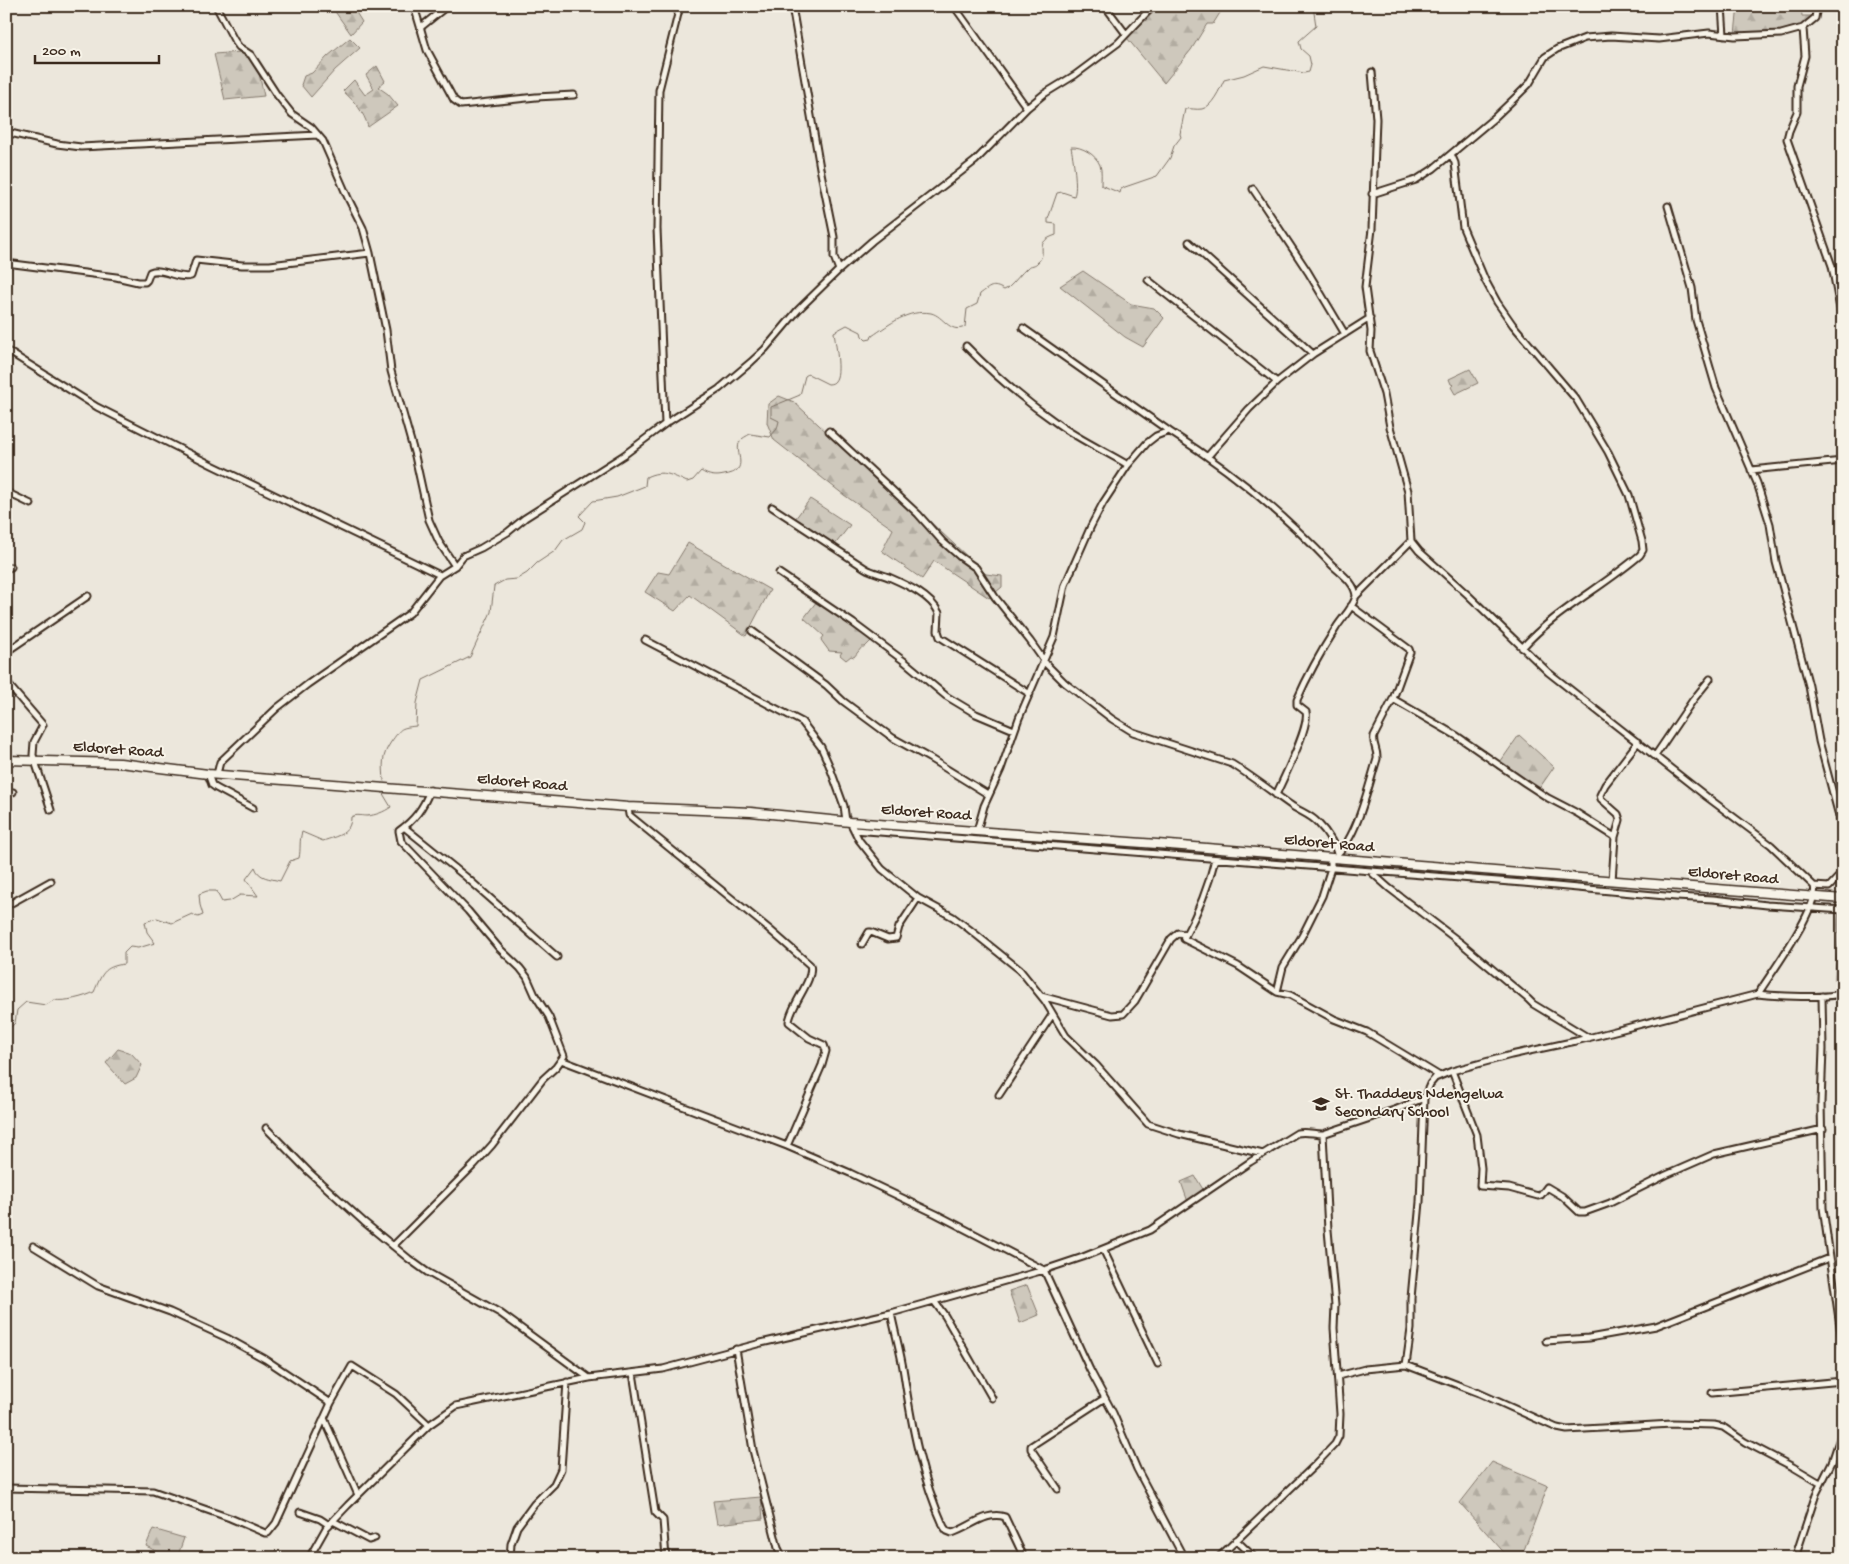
<svg xmlns="http://www.w3.org/2000/svg" width="1849" height="1564" font-family="'Gochi Hand',sans-serif">
	<style>
		.forest { fill: url(#forest-firs); stroke: #84796d }
		.lines { fill: none; stroke-linecap: round; stroke-linejoin: round }
		.stream { stroke: #7c7064; stroke-width: 1 }
		.minor-casing { stroke: #3b2a1e; stroke-width: 9 }
		.highway-casing { stroke: #3b2a1e; stroke-width: 11 }
		.minor { stroke: #f7f3e8; stroke-width: 5 }
		.highway { stroke: #f7f3e8; stroke-width: 8 }
		.rail { stroke: #3b2a1e; stroke-width: 1; stroke-dasharray: 8 4; stroke-linecap: butt }
		.labels { text-anchor: middle; dominant-baseline: central; stroke-width: 4; stroke-linejoin: round; paint-order: stroke }
		.street-label { font-size: 16px; fill: #3b2a1e; stroke: #f7f3e8 }
		.poi-label { font-size: 16px; fill: #3b2a1e; stroke: #f7f3e8; text-anchor: start }
	</style>
	<defs>
		<pattern id="forest-firs" width="22" height="20" patternUnits="userSpaceOnUse" patternTransform="scale(1.25)"><rect width="22" height="20" fill="#cec8bc"/><path d="M5 1l3.5 6h-7zM16 11l3.5 6h-7z" fill="#b2aca1"/></pattern>
	</defs>
	<rect width="100%" height="100%" fill="#ece7dc"/>
	<filter id="ink" filterUnits="userSpaceOnUse"><feTurbulence type="fractalNoise" baseFrequency=".02" numOctaves="2"/><feDisplacementMap in="SourceGraphic" scale="10" xChannelSelector="R" yChannelSelector="G"/><feConvolveMatrix kernelMatrix="1 2 1 2 8 2 1 2 1" color-interpolation-filters="sRGB"/></filter>
	<g filter="url(#ink)">
		<!-- forest -->
		<path class="forest" d="M 331,6 L 352,6 L 362,22 L 351,34 Z
			M 1160,6 L 1221,6 L 1223,8 L 1213,24 L 1207,24 L 1191,50 L 1164,83 L 1127,38 Z
			M 1738,6 L 1801,6 L 1802,16 L 1811,16 L 1806,23 L 1794,31 L 1735,34 Z
			M 350,38 L 360,48 L 335,70 L 311,97 L 301,85 L 304,76 L 312,73 L 328,56 Z
			M 254,51 L 264,96 L 225,100 L 214,54 Z
			M 377,66 L 385,81 L 378,87 L 388,94 L 398,106 L 368,127 C 364,112 355,102 343,91 L 354,80 L 365,95 L 374,89 L 366,75 Z
			M 1083,271 L 1131,304 L 1154,308 L 1164,318 L 1143,347 L 1125,337 L 1060,286 Z
			M 1470,369 L 1478,383 L 1455,394 L 1451,387 L 1454,385 L 1451,384 L 1449,379 Z
			M 779,396 L 794,402 L 831,436 L 895,489 L 986,574 L 1002,576 L 1002,587 L 989,598 L 934,561 L 922,579 L 882,551 L 893,529 L 844,495 L 774,440 L 767,423 L 768,404 Z
			M 810,499 L 850,525 L 834,546 L 795,519 Z
			M 688,543 L 770,590 L 746,636 L 690,595 L 675,611 L 645,592 L 658,572 L 669,574 Z
			M 817,601 L 866,635 L 871,641 L 865,647 L 862,647 L 854,657 L 851,656 L 846,660 L 840,655 L 842,652 L 829,651 L 821,640 L 824,636 L 804,618 Z
			M 1519,735 L 1554,767 L 1536,793 L 1496,768 Z
			M 118,1049 L 131,1053 L 142,1065 L 136,1078 L 125,1084 L 106,1063 Z
			M 1195,1176 L 1204,1191 L 1188,1202 L 1181,1182 Z
			M 1027,1285 L 1039,1315 L 1020,1323 L 1009,1291 Z
			M 1492,1462 L 1548,1486 L 1521,1558 L 1509,1558 L 1460,1503 Z
			M 761,1497 L 763,1519 L 717,1524 L 713,1501 Z
			M 153,1529 L 184,1538 L 177,1558 L 170,1558 L 146,1546 Z"/>
		<g class="lines">
			<!-- stream -->
			<path class="stream" d="M 384,781 C 383,764 381,757 391,742 C 401,729 398,728 416,726 L 417,703 L 423,680 L 470,657 L 491,612 L 494,586 L 505,580 L 517,579 L 527,573 L 537,563 L 555,551 L 563,540 L 582,529 L 585,522 L 579,516 L 593,501 L 617,497 L 645,486 L 646,477 C 663,469 671,475 687,482 L 693,480 L 701,471 C 708,476 716,477 724,475 C 752,471 733,453 740,441 C 742,438 747,436 750,434 L 770,437 L 777,429 L 779,421 L 771,417 L 771,407 L 800,395 L 805,376 L 808,374 L 828,384 C 831,384 834,383 835,381 C 842,373 835,342 834,332 L 847,325 L 861,332 L 862,336 L 866,340 L 871,339 L 872,336 C 890,324 908,309 931,313 C 944,316 949,334 965,327 L 967,309 L 977,304 L 980,294 C 990,287 992,283 1004,290 L 1008,288 C 1015,282 1020,274 1028,267 C 1031,265 1035,266 1038,262 C 1049,251 1032,243 1056,235 L 1056,224 L 1048,223 L 1048,219 L 1057,193 L 1062,192 L 1074,196 C 1078,188 1073,157 1071,147 C 1082,146 1096,155 1100,165 C 1102,171 1101,178 1101,185 L 1120,193 L 1121,189 L 1125,187 L 1157,176 L 1170,158 L 1174,146 L 1181,137 L 1180,134 L 1185,109 C 1191,108 1196,110 1202,109 C 1212,107 1220,89 1224,80 L 1244,75 L 1264,66 L 1304,73 L 1309,72 L 1311,65 L 1309,56 L 1301,49 L 1299,41 L 1316,26 L 1313,6
				M 6,1032 L 15,1023 L 17,1010 L 26,1002 L 46,1005 L 54,1000 C 64,1002 85,997 94,992 C 102,974 103,967 124,964 L 124,953 L 130,947 L 138,948 L 155,943 L 147,932 L 145,922 L 157,918 L 172,923 L 192,914 L 198,917 L 203,915 L 200,905 L 199,894 L 207,891 L 216,891 L 222,902 L 230,901 L 240,895 L 258,896 L 246,879 L 255,867 C 259,879 270,878 280,881 L 290,861 L 299,858 C 301,849 299,841 302,832 L 323,841 C 337,836 351,834 351,817 C 357,814 361,816 367,816 C 376,815 384,812 391,807 L 382,792"/>
			<!-- minor casing -->
			<g class="minor-casing">
				<path id="minor" d="M 216,6 L 234,40 L 239,47 L 251,55 L 277,95 L 292,114 L 311,127 L 323,141 L 348,198 L 363,228 L 370,253 L 386,330 L 391,371 L 415,456 L 429,520 L 439,542 L 455,566
					M 414,6 L 427,50 L 454,100 L 461,105 L 536,97 L 574,95
					M 792,6 L 820,168 L 834,237 L 834,257 L 839,270
					M 954,6 L 1027,108
					M 1105,6 L 1126,34
					M 1722,6 L 1724,35
					M 1817,6 L 1815,18 L 1803,28 L 1805,56 L 1797,86 L 1797,112 L 1789,131 L 1787,139 L 1832,266 L 1843,325
					M 421,27 L 447,6
					M 1372,72 L 1376,119 L 1372,229 L 1365,287 L 1371,331 L 1370,351 L 1384,394 L 1390,427 L 1408,491 L 1411,541 L 1419,551 L 1468,595 L 1548,672 L 1707,797 L 1771,845 L 1814,886 C 1820,907 1771,973 1758,994
					M 6,132 L 57,144 L 81,147 L 318,135
					M 1451,154 L 1455,163 L 1463,228 L 1485,280 L 1497,302 L 1513,325 L 1576,399 L 1608,452 L 1629,495 L 1642,541 L 1643,550 L 1640,555 C 1602,588 1556,610 1522,648
					M 1253,189 L 1308,272 L 1345,334
					M 1372,194 L 1416,180 L 1433,169 L 1494,118 L 1517,96 L 1529,84 L 1545,57 L 1557,49 L 1585,38 L 1611,36 L 1659,39 L 1709,33 L 1735,36 L 1781,34 L 1803,28
					M 1668,206 L 1692,288 L 1696,320 L 1716,388 L 1757,483 L 1770,524 L 1776,562 L 1809,686 L 1819,741 L 1843,831
					M 1189,242 L 1313,354
					M 6,263 L 116,277 L 138,282 L 145,282 L 147,280 L 150,272 C 163,267 177,280 191,276 L 196,260 L 242,265 L 270,265 L 370,253
					M 1148,280 L 1277,382
					M 1023,328 L 1169,431
					M 966,346 C 994,375 1025,401 1058,424 C 1080,440 1105,451 1128,465
					M 6,350 L 97,407 L 212,465 L 438,574 L 439,576
					M 665,424 L 657,229 L 659,90 L 680,6
					M 829,431 L 918,514 L 942,541 L 959,556 L 976,568 L 995,597 L 1030,641 L 1047,665 L 1065,683 L 1112,719 L 1133,732 L 1232,764 C 1253,777 1272,792 1292,806 C 1301,812 1311,815 1318,823 C 1327,832 1337,847 1338,859
					M 1208,456 L 1249,409 L 1277,382 L 1313,354 L 1370,318
					M 1751,470 L 1843,461
					M 6,492 L 31,504
					M 772,507 L 865,568 C 873,573 882,574 891,578 C 907,585 931,596 939,613 L 938,631 L 940,637 L 1030,694
					M 6,569 L 11,567
					M 779,573 L 853,623 L 904,661 L 946,696 L 976,714 L 1014,730
					M 1351,606 L 1409,649 L 1410,652 L 1393,699 L 1457,736 L 1525,783 L 1548,798 L 1577,813 L 1615,837
					M 752,631 L 826,685 L 843,701 L 893,738 L 929,758 L 989,795
					M 645,640 L 802,722 L 821,747 L 829,765 L 844,806 L 846,821
					M 6,652 L 88,596
					M 6,682 L 43,725 L 34,742 L 33,755 L 51,810
					M 1655,756 L 1693,700 L 1710,679
					M 208,774 L 212,785 L 216,788 L 253,808
					M 217,774 L 220,762 L 277,708 L 308,684 L 410,613 L 439,576 L 455,566 L 463,556 L 481,548 L 508,532 L 525,518 L 624,455 L 665,424 L 719,389 L 751,362 L 765,349 L 798,310 L 839,270 L 872,241 L 975,161 L 1027,108 L 1044,94 L 1075,75 L 1118,43 L 1153,6
					M 6,792 L 13,792
					M 1276,795 C 1283,779 1310,727 1306,712 L 1297,705 L 1297,700 C 1307,677 1322,650 1336,628 C 1342,618 1353,608 1356,596 L 1411,541
					M 628,807 L 629,815 L 769,929 L 810,965 C 815,979 790,1006 789,1022 L 809,1038 L 824,1045 L 826,1051 L 822,1065 L 787,1146
					M 850,822 L 859,840 L 882,869 L 918,898 L 953,917 L 969,929 L 1020,970 L 1045,1001 L 1066,1036 L 1096,1065 L 1148,1124 L 1179,1134 L 1263,1154
					M 404,827 L 466,877 L 557,957
					M 854,830 L 1523,883 L 1676,897 L 1713,899 L 1767,905 L 1843,910
					M 977,831 L 984,806 L 1001,769 L 1019,718 L 1054,637 L 1065,585 L 1091,526 L 1103,503 L 1128,465 L 1147,443 L 1156,436 L 1169,431 C 1229,469 1282,512 1331,564 C 1340,573 1355,582 1356,596
					M 1338,853 C 1357,837 1369,784 1377,759 C 1378,750 1372,744 1374,736 L 1393,699
					M 1331,859 L 1331,868 L 1322,896 L 1302,936 L 1283,967 L 1277,992 L 1290,995 L 1334,1019 L 1367,1032 L 1438,1075
					M 1371,872 L 1389,888 L 1461,943 L 1528,999 L 1533,1004 L 1589,1038
					M 1612,881 L 1615,837 L 1620,820 L 1618,814 L 1601,799 L 1600,795 L 1605,785 L 1638,742
					M 1814,886 L 1829,887 L 1843,872
					M 6,906 L 51,881
					M 1184,938 C 1199,911 1208,889 1215,859
					M 862,944 L 869,932 L 871,932 L 888,939 L 896,938 L 899,927 L 918,898
					M 1041,996 L 1112,1015 L 1123,1014 L 1135,1001 L 1171,939 L 1178,933 L 1183,934 L 1184,939 L 1238,966 L 1277,992
					M 1822,996 L 1823,1049 L 1821,1103 L 1823,1208 L 1843,1347
					M 1842,996 C 1836,980 1841,962 1842,945 C 1843,934 1841,922 1843,910
					M 561,1060 L 787,1146 L 850,1173 L 936,1214 L 1044,1270 L 1090,1370 L 1113,1413 L 1137,1469 L 1184,1558
					M 1452,1071 L 1477,1135 L 1481,1168 L 1480,1186 L 1509,1188 L 1538,1196 L 1541,1195 L 1547,1187 L 1562,1196 L 1579,1212 L 1585,1212 L 1610,1203 L 1666,1175 L 1714,1154 L 1823,1129
					M 999,1095 L 1052,1015
					M 266,1128 L 309,1172 L 364,1222 L 409,1259 L 427,1272 L 500,1313 L 589,1378
					M 1323,1134 L 1397,1109 L 1424,1098 L 1430,1084 L 1435,1078 L 1452,1071 L 1511,1055 L 1576,1041 L 1758,994 C 1775,996 1829,999 1843,993
					M 33,1246 L 98,1286 L 170,1312 L 227,1338 L 265,1359 L 331,1403
					M 393,1246 L 474,1165 L 492,1145 L 543,1079 L 556,1067 L 564,1056 L 549,1017 L 535,995 L 527,977 L 520,968 L 499,948 L 468,911 L 401,841 L 399,831 C 414,820 423,809 430,790
					M 1103,1249 L 1158,1364
					M 934,1301 L 945,1316 L 992,1398
					M 891,1313 C 895,1333 901,1353 904,1374 C 912,1428 921,1476 944,1527 L 947,1531 L 952,1533 C 969,1528 987,1510 1005,1517 L 1022,1553 L 1021,1558
					M 1546,1341 L 1589,1338 L 1656,1326 L 1829,1258
					M 736,1349 L 753,1450 L 778,1548 L 783,1558
					M 1406,1365 L 1411,1329 L 1411,1298 L 1420,1202 L 1424,1098
					M 633,1373 L 655,1512 L 663,1520 L 666,1558
					M 1338,1376 L 1365,1369 L 1406,1365 L 1479,1393 L 1557,1428 L 1567,1430 L 1672,1424 L 1714,1425 L 1723,1427 L 1745,1442 L 1793,1467 L 1820,1483
					M 1712,1393 L 1843,1381
					M 324,1418 L 358,1495
					M 6,1488 L 153,1491 L 230,1518 L 265,1533 L 268,1533 L 276,1523 L 331,1403 L 352,1366 L 396,1394 L 429,1425
					M 1058,1489 L 1031,1449 L 1031,1446 L 1105,1398
					M 300,1512 L 320,1519 L 329,1525
					M 333,1521 L 369,1540 L 375,1538
					M 1236,1540 L 1255,1558
					M 309,1558 L 326,1528 L 348,1505 L 429,1425 L 456,1406 L 589,1378 L 663,1369 L 761,1343 L 891,1313 L 1044,1270 L 1083,1257 L 1150,1230 L 1250,1162 L 1297,1133 C 1306,1131 1314,1134 1323,1134 L 1328,1230 L 1335,1305 L 1334,1328 L 1340,1414 L 1339,1436 L 1335,1444 L 1316,1464 L 1218,1558
					M 510,1558 L 511,1544 L 517,1527 L 534,1504 L 554,1484 L 561,1469 L 567,1382
					M 1795,1558 L 1816,1494 L 1832,1462 L 1843,1429"/>
			</g>
			<!-- highway casing -->
			<g class="highway-casing">
				<path id="highway" d="M 6,760 L 120,763 L 208,774 L 628,807 L 751,812 L 850,822 L 1157,844 L 1843,899"/>
			</g>
			<!-- minor -->
			<use href="#minor" class="minor"/>
			<!-- highway -->
			<use href="#highway" class="highway"/>
			<!-- rail -->
			<path class="rail" d="M 6,1121 L 8,1162 L 6,1172"/>
		</g>
	</g>
	<!-- icons -->
	<defs>
		<g id="school-bare" transform="scale(1.35)"><path d="M0-5L7-2L0 1L-7-2ZM-4 1L0 2.5L4 1V4Q0 6-4 4Z" fill="#3b2a1e" stroke="#f7f3e8" stroke-width="2.5" paint-order="stroke"/></g>
	</defs>
	<g fill-rule="evenodd">
		<use href="#school-bare" x="1321" y="1104"/>
	</g>
	<g class="labels">
		<!-- street labels -->
		<g class="street-label">
			<text transform="translate(118 751) rotate(4)">Eldoret Road</text>
			<text transform="translate(522 784) rotate(5)">Eldoret Road</text>
			<text transform="translate(926 814) rotate(4)">Eldoret Road</text>
			<text transform="translate(1329 845) rotate(5)">Eldoret Road</text>
			<text transform="translate(1733 877) rotate(5)">Eldoret Road</text>
		</g>
		<!-- poi labels -->
		<g class="poi-label">
			<text x="1335" y="1095">St. Thaddeus Ndengelwa<tspan x="1335" dy="18">Secondary School</tspan></text>
		</g>
	</g>
	<!-- margin -->
	<rect width="1849" height="1564" fill="none" stroke="#f7f3e8" stroke-width="25"/>
	<rect x="12" y="12" width="1824" height="1539" fill="none" stroke="#3b2a1e" stroke-width="2" filter="url(#ink)"/>
	<!-- scale -->
	<path d="M35 55v8h124v-8" fill="none" stroke="#3b2a1e" stroke-width="2.5"/>
	<text x="42" y="55" font-size="15" fill="#3b2a1e" stroke="#f7f3e8" stroke-width="4" paint-order="stroke">200 m</text>
</svg>
